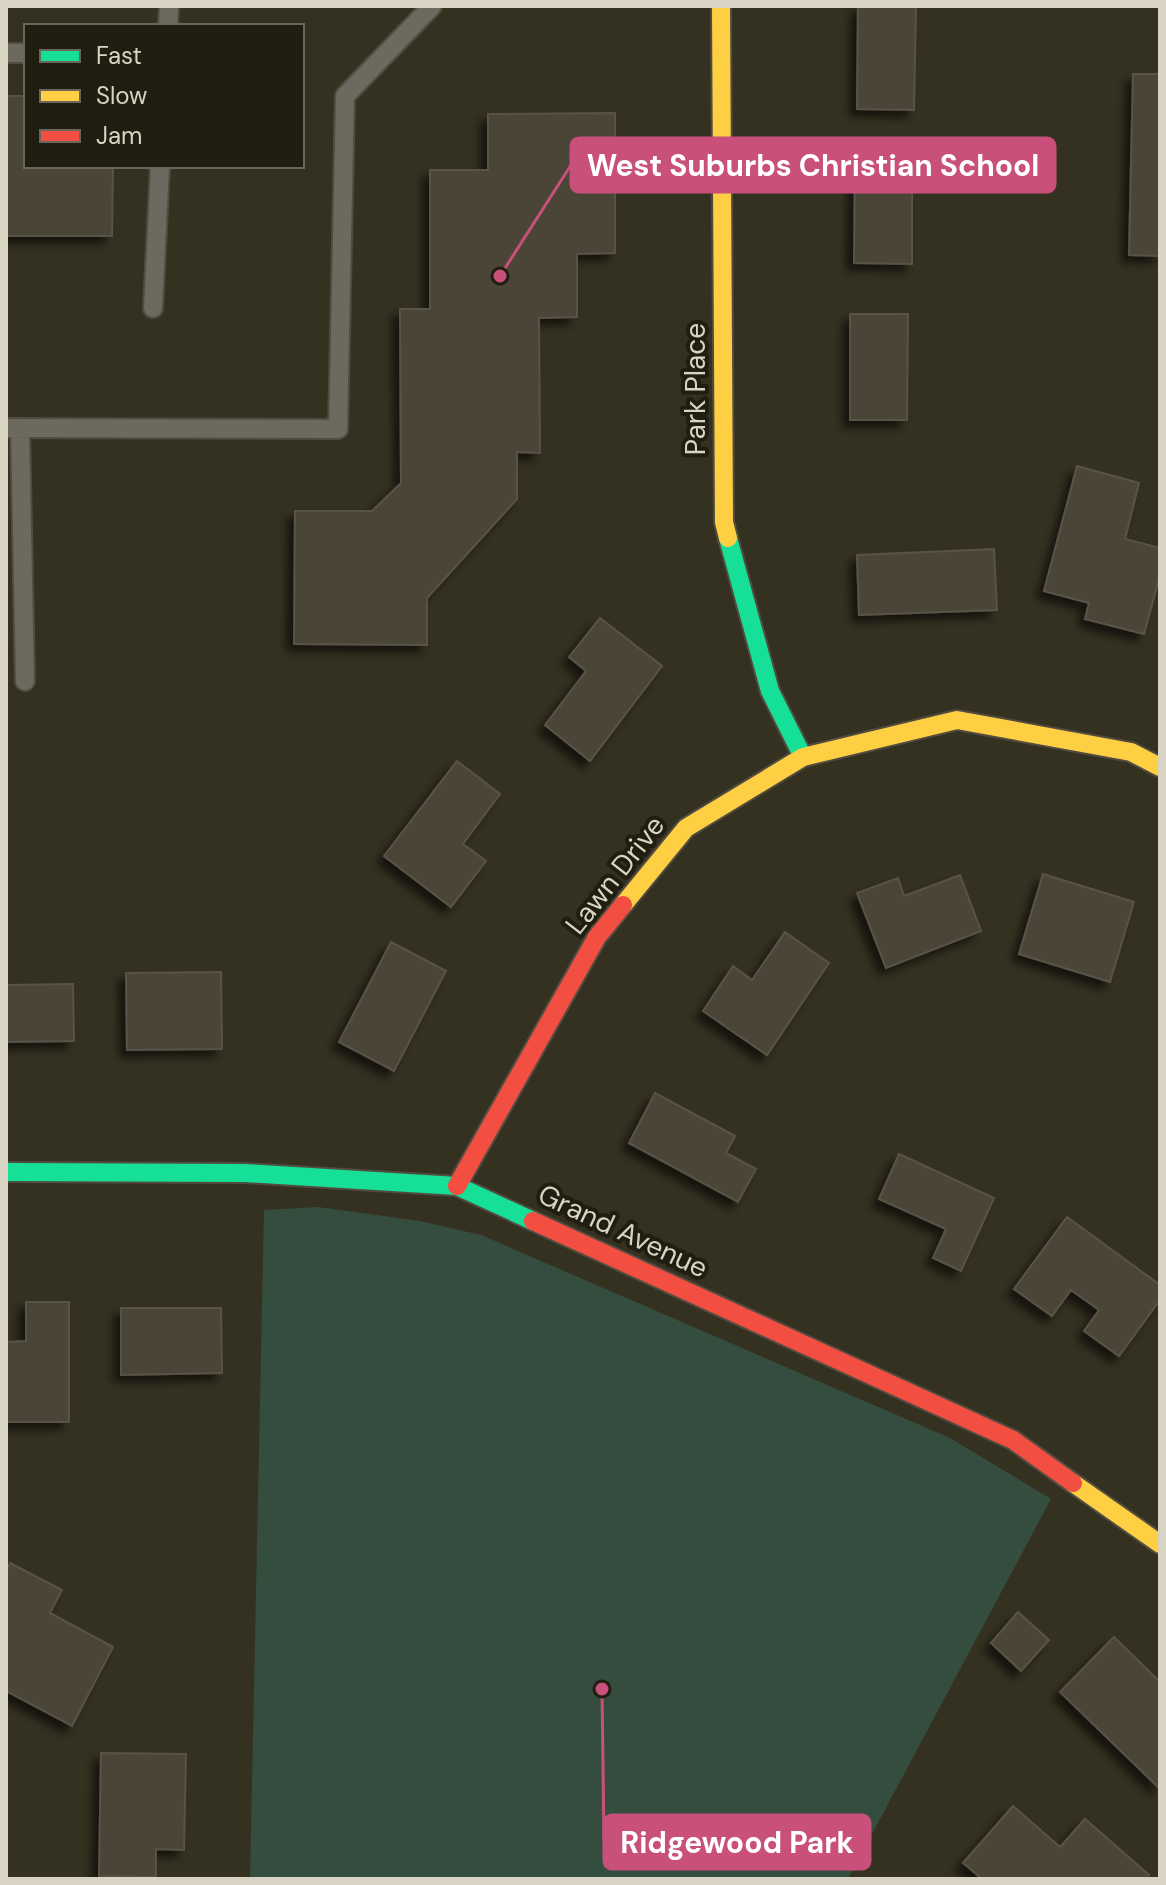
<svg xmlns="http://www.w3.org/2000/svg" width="1166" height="1885" font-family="'DM Sans',sans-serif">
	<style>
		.green { fill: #354d3e }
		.building { fill: #4b4539; stroke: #595347; stroke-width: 2; filter: url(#shadow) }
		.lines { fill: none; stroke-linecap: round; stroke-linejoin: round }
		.lane-casing { stroke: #514c3f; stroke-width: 22 }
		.fast-casing { stroke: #514c3f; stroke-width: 22 }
		.slow-casing { stroke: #514c3f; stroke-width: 22 }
		.jam-casing { stroke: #514c3f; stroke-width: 22 }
		.lane { stroke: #6c695e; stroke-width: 18 }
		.fast { stroke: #16e098; stroke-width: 18 }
		.slow { stroke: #ffcf43; stroke-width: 18 }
		.jam { stroke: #f24e42; stroke-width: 18 }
		.labels { text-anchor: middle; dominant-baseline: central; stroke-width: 8; stroke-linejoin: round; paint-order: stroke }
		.street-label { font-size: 28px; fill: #d8d3c3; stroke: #201d11 }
		.leader { fill: none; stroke: #c9507a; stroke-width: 3 }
		.callout-dot { fill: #c9507a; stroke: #201d11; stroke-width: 3 }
		.callout { fill: #c9507a; stroke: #c9507a; stroke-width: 3 }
		.callout-label { font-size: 30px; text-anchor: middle; font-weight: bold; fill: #fff }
	</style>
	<defs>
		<filter id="shadow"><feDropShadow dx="-7" dy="7" stdDeviation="4" flood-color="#0009"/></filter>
	</defs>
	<rect width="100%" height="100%" fill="#353121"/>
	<!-- green -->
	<path class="green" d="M 318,1207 L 420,1221 L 481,1235 L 950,1438 L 1051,1499 L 848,1879 L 250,1879 L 264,1210 Z"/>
	<!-- building -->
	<path class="building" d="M 858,6 L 916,6 L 914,110 L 857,109 Z
		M 1133,74 L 1160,74 L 1160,256 L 1129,255 Z
		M 6,96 L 26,96 L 26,166 L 113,166 L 112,236 L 6,236 Z
		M 615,113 L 615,253 L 577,254 L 577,317 L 539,318 L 540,453 L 517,452 L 517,499 L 427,598 L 427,645 L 294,644 L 295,511 L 372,511 L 401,483 L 400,309 L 430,309 L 430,170 L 488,170 L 488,114 Z
		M 855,157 L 912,158 L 912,264 L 854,263 Z
		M 850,314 L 908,314 L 907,420 L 850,420 Z
		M 1077,466 L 1139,483 L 1125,539 L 1160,548 L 1160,575 L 1144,634 L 1085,619 L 1089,603 L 1044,591 Z
		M 994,549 L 997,610 L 859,615 L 857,555 Z
		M 600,618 L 662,666 L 590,761 L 545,725 L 586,671 L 569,657 Z
		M 457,761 L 500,794 L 463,844 L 486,861 L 451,907 L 384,856 Z
		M 1043,874 L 1134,902 L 1110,982 L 1019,954 Z
		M 960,875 L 981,931 L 886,968 L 857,893 L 898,878 L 904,896 Z
		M 785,932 L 829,963 L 767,1055 L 703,1011 L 733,966 L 752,980 Z
		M 391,942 L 446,971 L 394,1071 L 339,1042 Z
		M 221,972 L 222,1049 L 127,1050 L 126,973 Z
		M 73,984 L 74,1041 L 6,1042 L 6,985 Z
		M 655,1093 L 735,1136 L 726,1153 L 756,1169 L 738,1202 L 629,1143 Z
		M 899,1154 L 994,1198 L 961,1271 L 933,1258 L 946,1229 L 879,1199 Z
		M 1067,1217 L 1160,1285 L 1160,1300 L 1119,1356 L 1084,1331 L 1099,1310 L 1071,1290 L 1052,1316 L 1014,1289 Z
		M 26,1302 L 69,1302 L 69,1422 L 6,1422 L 6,1342 L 26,1341 Z
		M 121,1308 L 221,1308 L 222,1373 L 121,1375 Z
		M 10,1563 L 62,1590 L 50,1613 L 113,1647 L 72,1726 L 6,1691 L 6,1571 Z
		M 1018,1612 L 1049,1640 L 1021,1671 L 991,1643 Z
		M 1114,1637 L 1160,1682 L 1160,1789 L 1060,1692 Z
		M 101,1753 L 186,1754 L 184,1850 L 156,1849 L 156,1877 L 99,1876 Z
		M 1013,1806 L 1060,1847 L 1085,1819 L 1149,1875 L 1146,1879 L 982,1879 L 963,1863 Z"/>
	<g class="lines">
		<!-- lane casing -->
		<g class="lane-casing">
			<path id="lane" d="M 168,26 L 169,6
				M 6,53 L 26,53
				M 153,308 L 160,166
				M 6,428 L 338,429 L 345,96 L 432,6
				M 20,428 L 25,681"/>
		</g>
		<!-- fast casing -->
		<g class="fast-casing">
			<path id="fast" d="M 728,538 L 770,691 L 803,757
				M 6,1172 L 245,1173 L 457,1186 L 533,1221"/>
		</g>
		<!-- slow casing -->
		<g class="slow-casing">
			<path id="slow" d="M 721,6 L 724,522 L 728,538
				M 623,905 L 686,828 L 803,757 L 957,720 L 1131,752 L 1160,767
				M 1073,1483 L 1160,1544"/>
		</g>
		<!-- jam casing -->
		<g class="jam-casing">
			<path id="jam" d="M 457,1186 L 597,937 L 623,905
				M 533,1221 L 1013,1440 L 1073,1483"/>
		</g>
		<!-- lane -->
		<use href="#lane" class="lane"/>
		<!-- fast -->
		<use href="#fast" class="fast"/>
		<!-- slow -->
		<use href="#slow" class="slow"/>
		<!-- jam -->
		<use href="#jam" class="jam"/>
	</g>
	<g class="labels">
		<!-- street labels -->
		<g class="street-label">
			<text transform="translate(695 389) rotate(-90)">Park Place</text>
			<text transform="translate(615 875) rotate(-52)">Lawn Drive</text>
			<text transform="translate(623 1231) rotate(25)">Grand Avenue</text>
		</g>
	</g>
	<!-- callouts -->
	<path class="leader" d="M500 276L571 165M602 1689L604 1842"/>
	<g class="callout-dot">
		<circle cx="500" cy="276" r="8"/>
		<circle cx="602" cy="1689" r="8"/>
	</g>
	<g class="callout">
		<rect x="571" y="138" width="484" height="54" rx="8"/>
		<rect x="604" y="1815" width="266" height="54" rx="8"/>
	</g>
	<g class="callout-label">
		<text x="813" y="176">West Suburbs Christian School</text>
		<text x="737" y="1853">Ridgewood Park</text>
	</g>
	<!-- border -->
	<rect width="1166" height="1885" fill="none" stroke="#d8d3c3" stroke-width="16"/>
	<!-- legend -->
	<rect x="24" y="24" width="280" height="144" fill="#201d11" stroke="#6a6658" stroke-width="2"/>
	<rect x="40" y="50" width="40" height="12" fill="#16e098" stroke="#6a6658" stroke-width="2"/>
	<text x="96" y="64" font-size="24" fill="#d8d3c3">Fast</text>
	<rect x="40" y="90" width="40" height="12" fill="#ffcf43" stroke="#6a6658" stroke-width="2"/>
	<text x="96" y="104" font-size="24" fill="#d8d3c3">Slow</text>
	<rect x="40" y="130" width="40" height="12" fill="#f24e42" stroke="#6a6658" stroke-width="2"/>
	<text x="96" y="144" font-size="24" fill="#d8d3c3">Jam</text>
</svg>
